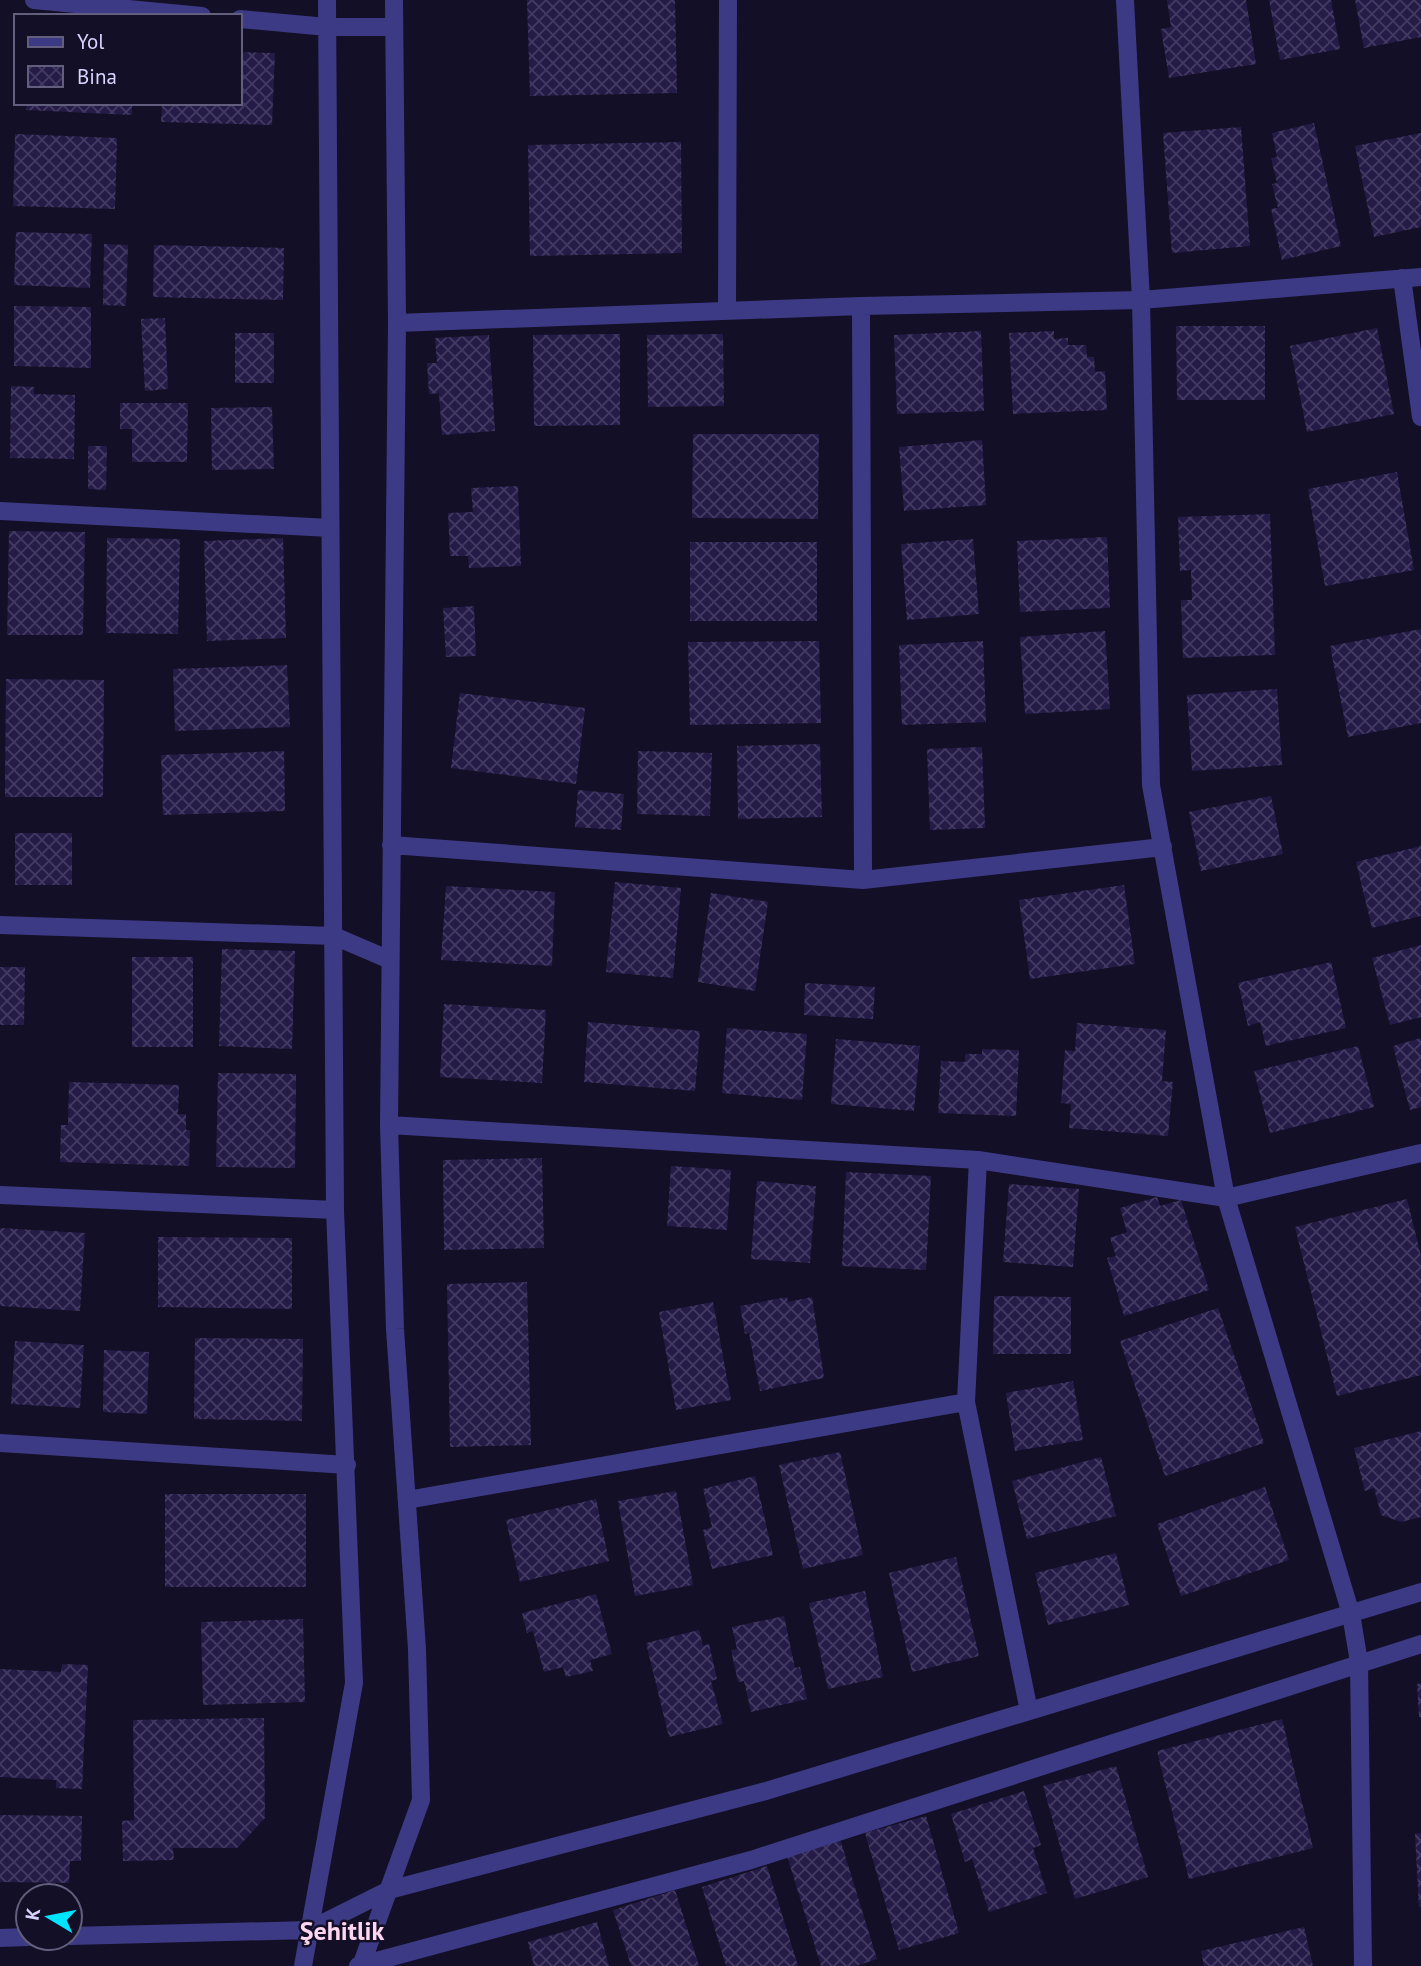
<svg xmlns="http://www.w3.org/2000/svg" width="1421" height="1966" font-family="'PT Sans',sans-serif">
	<style>
		.building { fill: url(#building-cross-hatch) }
		.lines { fill: none; stroke-linecap: round; stroke-linejoin: round }
		.minor { stroke: #3d3a85; stroke-width: 18 }
		.labels { text-anchor: middle; dominant-baseline: central; stroke-width: 5; stroke-linejoin: round; paint-order: stroke }
		.district-label { font-size: 26px; font-weight: bold; fill: #ffd6f0; stroke: #130f26 }
	</style>
	<defs>
		<pattern id="building-cross-hatch" width="8" height="8" patternUnits="userSpaceOnUse" patternTransform="scale(1.75)"><rect width="8" height="8" fill="#241b47"/><path d="M0 0l8 8M0 8l8-8" fill="none" stroke="#433b63"/></pattern>
	</defs>
	<rect width="100%" height="100%" fill="#130f26"/>
	<!-- building -->
	<path class="building" d="M 527,0 L 675,0 L 677,93 L 530,96 Z
		M 1167,0 L 1246,0 L 1256,64 L 1169,78 L 1161,29 L 1171,27 Z
		M 1269,0 L 1331,0 L 1340,49 L 1280,60 Z
		M 1355,0 L 1421,0 L 1421,37 L 1364,48 Z
		M 240,52 L 275,53 L 272,125 L 161,122 L 162,103 L 240,103 Z
		M 27,103 L 132,103 L 132,115 L 26,110 Z
		M 1314,123 L 1341,246 L 1282,260 L 1271,209 L 1278,208 L 1272,184 L 1277,183 L 1271,158 L 1277,157 L 1272,133 Z
		M 1241,127 L 1250,246 L 1172,253 L 1163,133 Z
		M 1421,133 L 1421,227 L 1374,237 L 1355,146 Z
		M 15,134 L 117,138 L 115,209 L 13,206 Z
		M 681,142 L 682,253 L 530,256 L 528,145 Z
		M 16,232 L 92,234 L 90,288 L 14,285 Z
		M 104,244 L 128,245 L 126,306 L 103,305 Z
		M 154,245 L 284,248 L 283,300 L 153,297 Z
		M 14,306 L 91,307 L 91,368 L 14,366 Z
		M 165,318 L 168,389 L 145,391 L 141,319 Z
		M 1176,326 L 1265,326 L 1265,400 L 1177,400 Z
		M 1377,328 L 1394,414 L 1307,432 L 1290,346 Z
		M 981,331 L 984,411 L 897,414 L 894,335 Z
		M 1054,331 L 1054,339 L 1068,338 L 1068,345 L 1086,345 L 1087,357 L 1094,357 L 1095,372 L 1105,371 L 1107,410 L 1013,414 L 1009,333 Z
		M 235,333 L 274,333 L 274,383 L 235,383 Z
		M 620,334 L 620,425 L 534,426 L 533,335 Z
		M 723,334 L 724,406 L 648,407 L 647,335 Z
		M 489,335 L 495,431 L 442,435 L 439,393 L 429,394 L 427,363 L 437,363 L 435,338 Z
		M 11,386 L 34,387 L 34,394 L 75,395 L 74,459 L 10,458 Z
		M 120,403 L 188,403 L 187,462 L 132,462 L 132,429 L 120,429 Z
		M 272,407 L 274,469 L 212,470 L 211,408 Z
		M 693,434 L 819,434 L 818,519 L 692,518 Z
		M 982,440 L 986,505 L 904,511 L 899,447 Z
		M 88,446 L 107,446 L 106,490 L 88,489 Z
		M 1397,472 L 1414,570 L 1325,586 L 1308,489 Z
		M 518,486 L 521,566 L 469,568 L 468,556 L 450,556 L 448,513 L 473,512 L 471,488 Z
		M 1270,514 L 1275,655 L 1183,658 L 1181,600 L 1192,600 L 1191,570 L 1180,571 L 1178,517 Z
		M 9,531 L 85,532 L 83,635 L 7,635 Z
		M 1107,537 L 1110,608 L 1020,612 L 1017,541 Z
		M 107,538 L 180,539 L 178,634 L 106,633 Z
		M 283,538 L 286,638 L 207,641 L 204,541 Z
		M 973,539 L 979,614 L 907,620 L 901,544 Z
		M 690,542 L 817,542 L 817,621 L 690,621 Z
		M 474,606 L 476,656 L 446,657 L 443,608 Z
		M 1421,629 L 1421,723 L 1348,737 L 1330,646 Z
		M 1105,631 L 1110,709 L 1025,714 L 1020,637 Z
		M 819,641 L 821,723 L 690,725 L 688,642 Z
		M 983,641 L 986,722 L 902,725 L 899,645 Z
		M 287,665 L 290,727 L 175,731 L 173,669 Z
		M 6,679 L 104,680 L 103,797 L 5,797 Z
		M 1277,689 L 1282,765 L 1192,771 L 1187,695 Z
		M 460,693 L 585,708 L 576,784 L 451,768 Z
		M 820,744 L 822,817 L 738,819 L 737,746 Z
		M 982,747 L 985,828 L 930,830 L 927,749 Z
		M 284,751 L 285,811 L 163,815 L 161,755 Z
		M 638,751 L 712,753 L 710,816 L 637,814 Z
		M 578,790 L 624,794 L 621,830 L 575,827 Z
		M 1271,796 L 1283,854 L 1201,871 L 1189,812 Z
		M 15,833 L 72,833 L 72,885 L 15,885 Z
		M 1421,846 L 1421,916 L 1372,928 L 1356,862 Z
		M 615,882 L 681,888 L 673,978 L 606,972 Z
		M 1124,885 L 1135,964 L 1030,979 L 1019,900 Z
		M 446,886 L 555,892 L 552,966 L 441,960 Z
		M 711,893 L 768,902 L 755,991 L 698,982 Z
		M 1421,945 L 1421,1017 L 1390,1025 L 1372,958 Z
		M 222,949 L 295,951 L 292,1049 L 219,1046 Z
		M 132,957 L 193,957 L 193,1047 L 132,1047 Z
		M 1331,962 L 1346,1028 L 1266,1046 L 1260,1022 L 1248,1026 L 1238,983 Z
		M 0,967 L 25,967 L 24,1025 L 0,1025 Z
		M 805,983 L 875,987 L 873,1019 L 804,1015 Z
		M 444,1004 L 546,1010 L 542,1083 L 440,1077 Z
		M 588,1022 L 700,1031 L 695,1091 L 584,1082 Z
		M 1077,1023 L 1166,1030 L 1162,1081 L 1173,1082 L 1168,1136 L 1069,1128 L 1071,1104 L 1061,1103 L 1065,1050 L 1075,1051 Z
		M 727,1028 L 807,1034 L 802,1100 L 722,1093 Z
		M 1421,1038 L 1421,1107 L 1410,1110 L 1393,1046 Z
		M 836,1039 L 920,1046 L 914,1111 L 831,1104 Z
		M 1358,1046 L 1374,1107 L 1270,1133 L 1254,1071 Z
		M 982,1049 L 1019,1050 L 1016,1116 L 938,1113 L 941,1061 L 965,1062 L 965,1054 L 982,1054 Z
		M 218,1073 L 296,1074 L 295,1168 L 216,1167 Z
		M 69,1082 L 179,1085 L 178,1114 L 186,1114 L 186,1130 L 190,1130 L 189,1166 L 60,1162 L 61,1125 L 68,1125 Z
		M 542,1158 L 544,1248 L 444,1250 L 443,1160 Z
		M 671,1166 L 731,1170 L 727,1230 L 667,1226 Z
		M 846,1172 L 931,1176 L 926,1270 L 842,1266 Z
		M 757,1181 L 816,1186 L 810,1263 L 751,1259 Z
		M 1009,1184 L 1079,1189 L 1073,1267 L 1003,1262 Z
		M 1157,1197 L 1160,1206 L 1181,1200 L 1209,1290 L 1124,1316 L 1107,1258 L 1116,1256 L 1110,1238 L 1127,1232 L 1120,1208 Z
		M 1407,1199 L 1421,1256 L 1421,1375 L 1337,1396 L 1295,1227 Z
		M 0,1228 L 85,1233 L 80,1311 L 0,1306 Z
		M 158,1237 L 292,1238 L 292,1309 L 158,1307 Z
		M 527,1282 L 531,1445 L 450,1447 L 447,1284 Z
		M 994,1296 L 1071,1297 L 1071,1354 L 993,1354 Z
		M 787,1297 L 788,1302 L 812,1297 L 824,1378 L 760,1391 L 749,1333 L 745,1334 L 740,1306 Z
		M 713,1302 L 731,1400 L 676,1410 L 659,1312 Z
		M 1218,1308 L 1264,1443 L 1165,1476 L 1120,1341 Z
		M 195,1338 L 303,1339 L 302,1421 L 194,1419 Z
		M 15,1341 L 84,1345 L 80,1408 L 11,1404 Z
		M 104,1350 L 149,1352 L 147,1414 L 103,1412 Z
		M 1073,1381 L 1083,1440 L 1015,1451 L 1006,1393 Z
		M 1421,1431 L 1421,1517 L 1401,1522 L 1381,1515 L 1374,1488 L 1365,1491 L 1354,1448 Z
		M 840,1452 L 863,1555 L 803,1569 L 779,1465 Z
		M 1101,1457 L 1116,1516 L 1027,1539 L 1012,1481 Z
		M 755,1476 L 773,1555 L 712,1569 L 703,1530 L 712,1527 L 703,1489 Z
		M 1265,1487 L 1289,1560 L 1181,1596 L 1157,1524 Z
		M 676,1491 L 693,1585 L 635,1596 L 618,1501 Z
		M 165,1494 L 306,1494 L 306,1587 L 165,1587 Z
		M 596,1499 L 609,1561 L 520,1582 L 506,1520 Z
		M 1116,1553 L 1129,1605 L 1048,1625 L 1035,1573 Z
		M 956,1557 L 979,1656 L 912,1672 L 889,1573 Z
		M 865,1591 L 883,1677 L 828,1689 L 809,1603 Z
		M 596,1594 L 612,1654 L 590,1660 L 593,1671 L 566,1677 L 563,1667 L 544,1672 L 533,1631 L 527,1633 L 522,1613 Z
		M 784,1616 L 795,1668 L 800,1667 L 807,1699 L 751,1712 L 744,1681 L 738,1682 L 731,1650 L 737,1649 L 732,1627 Z
		M 303,1619 L 305,1702 L 203,1705 L 201,1622 Z
		M 699,1630 L 703,1646 L 709,1644 L 717,1679 L 711,1681 L 723,1724 L 669,1737 L 646,1643 Z
		M 62,1664 L 88,1665 L 82,1789 L 56,1788 L 56,1780 L 0,1777 L 0,1669 L 61,1672 Z
		M 1421,1683 L 1421,1717 L 1419,1717 L 1417,1684 Z
		M 264,1718 L 265,1818 L 237,1848 L 173,1848 L 174,1860 L 123,1861 L 122,1821 L 134,1820 L 133,1720 Z
		M 1282,1719 L 1313,1848 L 1189,1879 L 1157,1751 Z
		M 1116,1766 L 1148,1877 L 1075,1899 L 1043,1786 Z
		M 1024,1791 L 1041,1845 L 1033,1848 L 1047,1893 L 989,1912 L 972,1859 L 965,1862 L 951,1814 Z
		M 0,1815 L 82,1816 L 81,1861 L 70,1861 L 69,1883 L 0,1882 Z
		M 926,1816 L 959,1933 L 899,1950 L 865,1833 Z
		M 1421,1833 L 1421,1907 L 1419,1907 L 1415,1834 Z
		M 840,1839 L 877,1959 L 856,1966 L 821,1966 L 787,1856 Z
		M 767,1866 L 798,1966 L 726,1966 L 702,1887 Z
		M 675,1890 L 699,1966 L 631,1966 L 613,1910 Z
		M 597,1922 L 609,1966 L 534,1966 L 528,1942 Z
		M 1304,1927 L 1313,1966 L 1204,1966 L 1201,1951 Z"/>
	<g class="lines">
		<!-- minor -->
		<path class="minor" d="M 34,0 L 202,16
			M 1125,0 L 1141,300 L 1151,785 L 1226,1198 L 1351,1614 L 1359,1662 L 1363,1966
			M 240,19 L 327,27 L 394,27
			M 1402,278 L 1421,417
			M 861,306 L 863,880
			M 727,311 L 728,0
			M 397,323 L 861,306 L 1141,300 L 1421,277
			M 0,511 L 330,528
			M 391,845 L 863,880 L 1163,847
			M 0,925 L 334,936 L 390,960
			M 389,1125 L 978,1160 L 1226,1198 L 1421,1153
			M 978,1160 L 966,1402 L 1029,1711
			M 0,1195 L 335,1210
			M 0,1443 L 347,1465
			M 407,1500 L 966,1402
			M 70,1936 L 309,1930 L 389,1890 L 766,1791 L 1421,1592
			M 0,1938 L 28,1937
			M 303,1966 L 354,1683 L 335,1210 L 327,0
			M 358,1966 L 751,1860 L 1421,1644
			M 361,1966 L 421,1800 L 417,1649 L 395,1329 L 389,1125 L 397,323 L 394,0"/>
	</g>
	<g class="labels">
		<!-- district labels -->
		<g class="district-label">
			<text x="342" y="1930">Şehitlik</text>
		</g>
	</g>
	<!-- legend -->
	<rect x="14" y="14" width="228" height="91" fill="#130f26" stroke="#625e7d" stroke-width="2"/>
	<rect x="28" y="37" width="35" height="10" fill="#3d3a85" stroke="#625e7d" stroke-width="2"/>
	<text x="77" y="49" font-size="21" fill="#d9d4ff">Yol</text>
	<rect x="28" y="66" width="35" height="21" fill="url(#building-cross-hatch)" stroke="#625e7d" stroke-width="2"/>
	<text x="77" y="84" font-size="21" fill="#d9d4ff">Bina</text>
	<!-- north arrow -->
	<g transform="translate(49 1917) rotate(280)"><circle r="33" fill="#130f26" stroke="#625e7d" stroke-width="2"/>
	<path d="M0-5L12 26L0 18L-12 26Z" fill="#00e5ff"/>
	<text y="-10" font-size="19" font-weight="bold" text-anchor="middle" fill="#d9d4ff">K</text>
	</g>
</svg>
